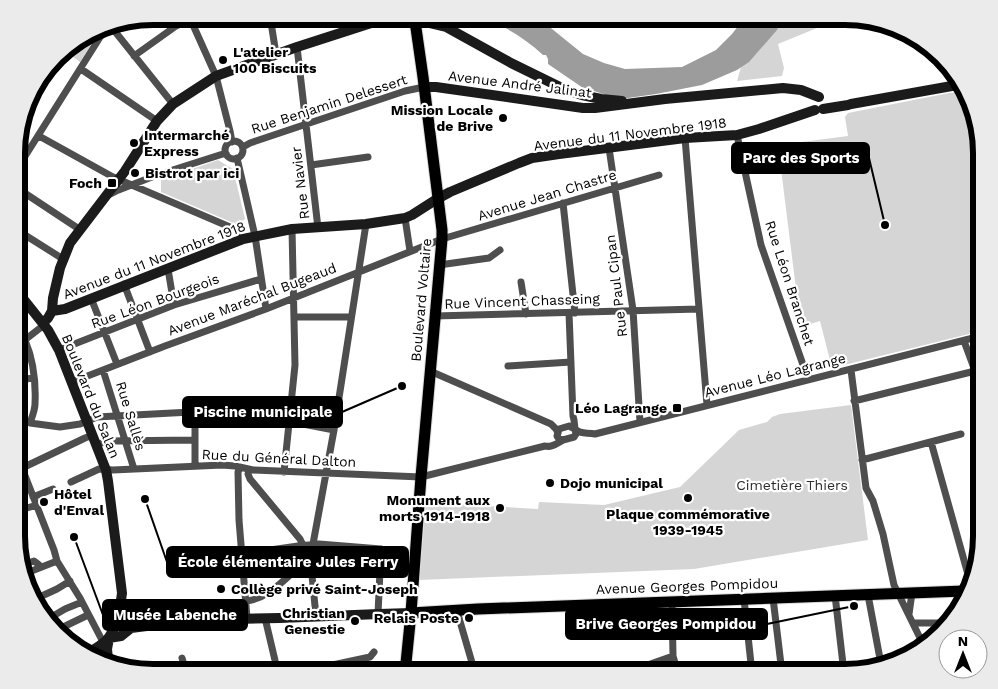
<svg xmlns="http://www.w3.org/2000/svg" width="998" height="689" font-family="'Work Sans',sans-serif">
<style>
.green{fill:#d5d5d5}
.water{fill:#9c9c9c}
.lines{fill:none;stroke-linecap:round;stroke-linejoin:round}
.primary-casing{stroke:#dbdbdb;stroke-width:13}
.street{stroke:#4e4e4e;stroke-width:7}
.secondary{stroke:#1b1b1b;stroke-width:10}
.primary{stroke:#000;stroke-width:11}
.poi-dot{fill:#000;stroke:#fff;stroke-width:2}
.labels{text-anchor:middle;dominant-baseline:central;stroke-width:4.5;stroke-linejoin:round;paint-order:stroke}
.poi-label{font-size:14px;font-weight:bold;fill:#000;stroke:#fff;text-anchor:start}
.street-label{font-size:14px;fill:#000;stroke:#fff}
.park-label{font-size:14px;fill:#2c2c2c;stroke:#fff}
.rim{fill:none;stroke:#000;stroke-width:6}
.leader{fill:none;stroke:#000;stroke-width:2}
.callout-dot{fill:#000;stroke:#fff;stroke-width:2}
.callout{fill:#000;stroke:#000;stroke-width:2}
.callout-label{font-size:15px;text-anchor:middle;font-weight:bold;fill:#fff}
</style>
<rect width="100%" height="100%" fill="#fff"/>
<path class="green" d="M775,16L831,17L817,28L778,44L784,68L782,76L737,81L748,42Z
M102,27L80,62L63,50Z
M966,91L981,144V331L832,368L820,321L807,325L801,308L798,305L778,145L848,136L845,117L848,113L949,93Z
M218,160L233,169L245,219L238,225L161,192V180Z
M851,405L868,540L694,569L419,580L426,502L538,509L539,502L604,505L680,487L739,430L767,422L772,417L780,414Z"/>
<path class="water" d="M481,16H536L583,54L604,63L625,69L682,67L716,50L732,34L746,16L784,17L777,30L749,62L737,70L702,85L656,94L628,98H615L591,90H586L548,64V59L546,55H543C525,38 504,26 481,16Z"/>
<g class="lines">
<g class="primary-casing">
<path id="primary" d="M411,613L478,609L964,591
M405,673L411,613L421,477L442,239V230L423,77L416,28L414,16"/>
</g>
<path class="street" d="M189,16L216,76L230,131L232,142
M270,16L276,54
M109,24L173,104
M297,47L318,228
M134,56L176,26L196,16
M81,69L157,121
M737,135L761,245L808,379
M39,136L113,177L237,230L243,239
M685,138L707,405
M225 150a9 9 0 1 1 18 0a9 9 0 1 1-18 0Z
M243,147L250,143L405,91L424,87
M609,148L633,310L640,422
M237,158L255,236L266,309
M311,165L368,157
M17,169L109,23
M17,188L79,229
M110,194L116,191L157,175L226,153
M563,203L575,313
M405,218L410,251
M17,230L63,259
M439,265L489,258L500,250
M168,269L174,305
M521,282L526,314
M124,284L150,352
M91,298L117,364
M569,313L573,416L574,420L575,429C581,435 587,432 595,434L981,336
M435,316L699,309
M294,317H351
M25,340C33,359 36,383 35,404C35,410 32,417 30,423L60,427L80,424L97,417L191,412L203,415L267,417L334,430
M964,341L981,387
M17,346L44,325
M59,350L174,305L261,279
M508,366L571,362
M103,370L134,469
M851,370L866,488L873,501L883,534L894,585L923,644
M430,371L551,424L556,429L558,433
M17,380L34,378
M72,382L165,346L266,309L442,239L659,175
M854,401L975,371
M195,413V466
M569,426L575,429L576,434L574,437L563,440L559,439L557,436L559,429Z
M931,442L969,578
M96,445L107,441L194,440
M862,460L961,434
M17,464L22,468L54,550L57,561L80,598L103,642
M240,468L238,472L239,520L247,618
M18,470L85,438L93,435
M249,470L248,474L250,479L300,539L303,545
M284,472L295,365L292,229
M71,482L99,469L113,470L222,465L235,466L253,470L421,477L545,446C552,448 557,443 563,440
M33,497L53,489
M17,511L37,505
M313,544L334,430L366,224
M309,545L315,606L317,616
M242,554L298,546L319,544L381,549L378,614
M21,565L34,561L38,564L41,567
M24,574L57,561
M835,595L844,673
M868,595L881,664
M773,598L782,673
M744,599L752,673
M33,600L57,589L70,581
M246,601C264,599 278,586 290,575C296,569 302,563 310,561
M672,602L673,656L678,673
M457,611L475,673
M909,614L912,593
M265,618L278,673
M48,619L65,609L82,602
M913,623H949
M57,630L88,615
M182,658L186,672
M295,673L370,657L374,652
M511,673L533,666L537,667L539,673
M625,673L673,656"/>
<path class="secondary" d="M391,17L400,16L408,18L446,27L511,63L564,89L582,95L601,99L622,101
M424,87H436L583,108H595L665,99L783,88L801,90L819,97
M823,109L848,105L851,104L963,84
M17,291L48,330L59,350L106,470L108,481L122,593C120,608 118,624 109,637C105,643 96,648 90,652
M52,311L65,309L243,239L292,229L366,224L405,218L412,215L437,199L450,192L519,163L532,158L559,154L685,138L737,135L759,129L815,110
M43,323L48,318L52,311L53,298L60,268L70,243L125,171L157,121L173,104L216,76L297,47L393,16
M109,638L121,636L131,628L194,620L280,618L379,614L411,613
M108,659L107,649L109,638"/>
<use href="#primary" class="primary"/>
</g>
<g class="poi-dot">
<circle cx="223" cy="60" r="5"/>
<circle cx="503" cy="118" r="5"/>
<circle cx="134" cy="143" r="5"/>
<circle cx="135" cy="173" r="5"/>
<rect x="107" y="178" width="10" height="10" rx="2.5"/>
<rect x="672" y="403" width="10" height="10" rx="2.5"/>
<circle cx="550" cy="483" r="5"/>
<circle cx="688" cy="498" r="5"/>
<circle cx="44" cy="502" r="5"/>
<circle cx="500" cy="508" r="5"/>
<circle cx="221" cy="589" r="5"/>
<circle cx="469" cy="618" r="5"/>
<circle cx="355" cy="621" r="5"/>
</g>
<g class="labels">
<g class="poi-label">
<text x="233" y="52">L'atelier<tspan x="233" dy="16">100 Biscuits</tspan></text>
<text x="493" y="110" text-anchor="end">Mission Locale<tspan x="493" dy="16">de Brive</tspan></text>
<text x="144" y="135">Intermarché<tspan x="144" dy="16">Express</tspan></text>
<text x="145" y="173">Bistrot par ici</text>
<text x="102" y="183" text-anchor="end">Foch</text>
<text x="667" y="408" text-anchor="end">Léo Lagrange</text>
<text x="560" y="483">Dojo municipal</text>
<text x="54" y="494">Hôtel<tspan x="54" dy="16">d'Enval</tspan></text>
<text x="490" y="500" text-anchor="end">Monument aux<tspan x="490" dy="16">morts 1914-1918</tspan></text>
<text x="688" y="514" text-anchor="middle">Plaque commémorative<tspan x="688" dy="16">1939-1945</tspan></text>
<text x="231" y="589">Collège privé Saint-Joseph</text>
<text x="345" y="613" text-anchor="end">Christian<tspan x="345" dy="16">Genestie</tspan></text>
<text x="459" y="618" text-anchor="end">Relais Poste</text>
</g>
<g class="street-label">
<text transform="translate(520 84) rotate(7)">Avenue André Jalinat</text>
<text transform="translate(329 104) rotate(-18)">Rue Benjamin Delessert</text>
<text transform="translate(630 134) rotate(-7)">Avenue du 11 Novembre 1918</text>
<text transform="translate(300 183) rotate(-97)">Rue Navier</text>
<text transform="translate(547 195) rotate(-17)">Avenue Jean Chastre</text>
<text transform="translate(154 260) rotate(-21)">Avenue du 11 Novembre 1918</text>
<text transform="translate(790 283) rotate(72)">Rue Léon Branchet</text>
<text transform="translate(616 286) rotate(-97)">Rue Paul Cipan</text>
<text transform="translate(252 299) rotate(-21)">Avenue Maréchal Bugeaud</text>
<text transform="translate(421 300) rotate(-85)">Boulevard Voltaire</text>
<text transform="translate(155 301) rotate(-20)">Rue Léon Bourgeois</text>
<text transform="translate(522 301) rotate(-2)">Rue Vincent Chasseing</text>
<text transform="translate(775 375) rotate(-14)">Avenue Léo Lagrange</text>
<text transform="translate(91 396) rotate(68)">Boulevard du Salan</text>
<text transform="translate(131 416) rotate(73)">Rue Sallès</text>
<text transform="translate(279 458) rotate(3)">Rue du Général Dalton</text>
<text transform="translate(687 586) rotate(-2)">Avenue Georges Pompidou</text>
</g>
<g class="park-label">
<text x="792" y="485">Cimetière Thiers</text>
</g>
</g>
<path d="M0 0H998V689H0ZM153 25H845A128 128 0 0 1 973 153V536A128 128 0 0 1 845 664H153A128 128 0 0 1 25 536V153A128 128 0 0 1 153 25Z" fill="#ebebeb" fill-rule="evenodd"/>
<path class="rim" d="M153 25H845A128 128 0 0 1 973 153V536A128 128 0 0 1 845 664H153A128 128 0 0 1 25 536V153A128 128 0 0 1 153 25Z"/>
<path class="leader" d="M885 225L869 158M402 386L342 412M145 499L167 562M74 537L103 615M854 606L767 624"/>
<g class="callout-dot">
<circle cx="885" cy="225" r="5"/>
<circle cx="402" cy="386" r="5"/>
<circle cx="145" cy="499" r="5"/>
<circle cx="74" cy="537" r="5"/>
<circle cx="854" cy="606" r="5"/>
</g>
<g class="callout">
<rect x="732" y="143" width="137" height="30" rx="5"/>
<rect x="183" y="397" width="159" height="30" rx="5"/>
<rect x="167" y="547" width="241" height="30" rx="5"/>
<rect x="103" y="600" width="144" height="30" rx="5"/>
<rect x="566" y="609" width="201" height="30" rx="5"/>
</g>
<g class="callout-label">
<text x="801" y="163">Parc des Sports</text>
<text x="263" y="417">Piscine municipale</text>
<text x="288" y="567">École élémentaire Jules Ferry</text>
<text x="175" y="620">Musée Labenche</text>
<text x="666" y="629">Brive Georges Pompidou</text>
</g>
<g transform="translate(963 654)"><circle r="24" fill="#ffffff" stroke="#999999"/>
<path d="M0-4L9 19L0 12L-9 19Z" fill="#000000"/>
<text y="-8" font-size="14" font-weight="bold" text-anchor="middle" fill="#000000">N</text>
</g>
</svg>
